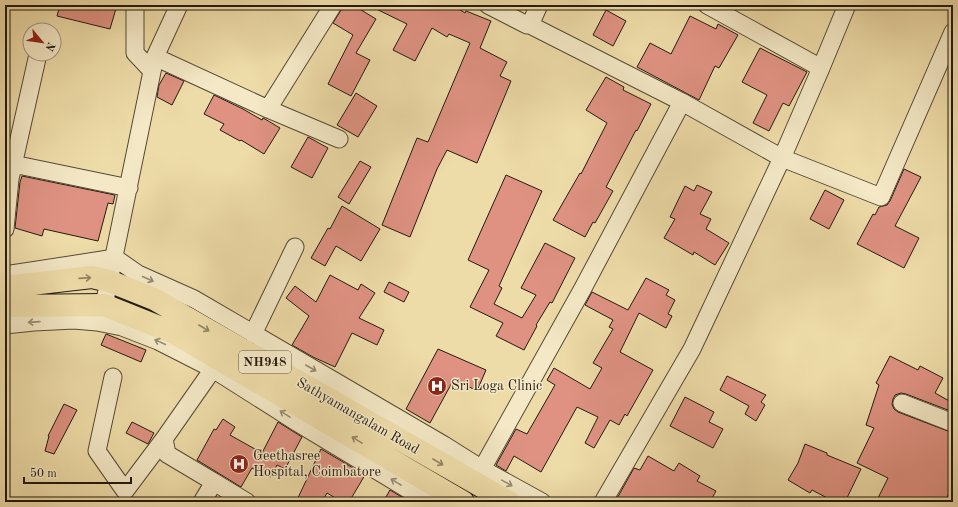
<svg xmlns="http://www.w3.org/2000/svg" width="958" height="507" font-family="'Old Standard TT',serif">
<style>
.building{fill:#df9282;stroke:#221a10}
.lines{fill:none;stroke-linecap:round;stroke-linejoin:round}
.minor-casing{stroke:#554a36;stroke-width:19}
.highway-casing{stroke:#221a10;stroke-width:24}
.minor{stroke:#f4e8c6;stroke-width:17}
.highway{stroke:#eedca8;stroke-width:22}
.oneway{stroke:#928564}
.oneway2{stroke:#968b74}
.labels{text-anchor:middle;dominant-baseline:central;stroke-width:3;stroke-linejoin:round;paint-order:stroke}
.shield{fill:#f4e8c6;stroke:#615847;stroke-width:1}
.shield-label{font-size:13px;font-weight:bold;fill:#221a10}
.poi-label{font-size:14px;fill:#221a10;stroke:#f4e8c6;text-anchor:start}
.street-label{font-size:14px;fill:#221a10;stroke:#f4e8c6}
</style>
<rect width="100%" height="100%" fill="#eedca8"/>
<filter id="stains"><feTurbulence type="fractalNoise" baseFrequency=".005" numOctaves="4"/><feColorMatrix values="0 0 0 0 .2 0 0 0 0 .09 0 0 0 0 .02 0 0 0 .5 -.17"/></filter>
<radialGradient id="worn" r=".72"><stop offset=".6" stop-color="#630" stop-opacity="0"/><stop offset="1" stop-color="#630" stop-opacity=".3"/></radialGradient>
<path class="building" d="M60,5H117L110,29L57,16Z
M343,5H353L376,19L356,53L370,60L351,96L328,84L353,35L333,23L341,10Z
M368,5H452L465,13L466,11L491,21L480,48L507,62L500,76L511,81L477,163L447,150L437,169L410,237L382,225L417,138L428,142L470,43L449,34L447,37L432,28L415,61L393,50L407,24Z
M606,10L626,21L613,46L593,35Z
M690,16L716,29L718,24L738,35L719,68L715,66L699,100L637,67L650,43L671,54Z
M760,48L807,72L789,106L783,103L769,131L753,123L767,95L742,82Z
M166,73L184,81L172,105L157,97L159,85Z
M606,77L624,87L623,90L651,104L637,131L636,130L606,187L613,191L595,223L593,222L585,237L553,220L580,173L581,174L607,123L586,110Z
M356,93L377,106L358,137L337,125Z
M214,95L243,109L262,120L263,118L265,119L280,128L264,154L241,140L240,141L220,130L224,124L204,114Z
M308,137L328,148L312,178L291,167Z
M360,161L371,167L349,204L338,197Z
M904,169L921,177L895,226L919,238L904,268L857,244L873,214L875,215L879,207L887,205L890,201Z
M506,175L542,191L499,286L502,288L494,304L522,318L536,295L521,288L545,243L575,258L552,303L550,302L536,325L537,326L524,350L496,336L503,323L470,307L489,270L468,260Z
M22,176L115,195L113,204L108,203L98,241L44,229L42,236L15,228L20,182Z
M697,185L712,192L700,214L711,219L706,229L729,243L715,265L694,252L693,255L664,238L675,219L670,217L685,186L694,191Z
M825,190L844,200L829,229L810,219Z
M342,206L380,229L361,261L336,246L325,266L311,258L328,228L330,229Z
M330,275L358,290L361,284L375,293L359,318L384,330L377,345L352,333L335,367L313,357L292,345L309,316L286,298L295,286L316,302Z
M646,278L669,290L666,295L675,300L668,314L672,316L666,328L639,313L620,352L653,370L627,416L625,414L619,425L610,420L594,448L585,443L598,417L577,407L541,472L514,456L506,471L496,465L516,429L527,434L555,385L547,380L554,368L590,389L602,368L593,363L613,329L609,327L613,320L585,305L592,292L628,310Z
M389,282L409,292L404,302L384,292Z
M106,334L146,350L141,362L101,345Z
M438,349L486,370L477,391L454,379L430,423L406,409Z
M890,356L918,370L920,366L943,378L935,393L953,403V412L906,394L901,393L895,395L893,399L892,404L894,409L898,412L953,433V484L945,502H876L888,478L857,463L874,428L866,425L879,385L876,383Z
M727,376L766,395L761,402L765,405L756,421L745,414L749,406L720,390Z
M685,397L714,412L709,422L723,429L713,448L670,426Z
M64,404L77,410L54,454L45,451L49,436H48Z
M223,419L235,427L230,435L262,453L278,422L302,437L285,469L277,465L271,477L252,468L241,487L197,460L214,429L216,430Z
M132,422L154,433L148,444L126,433Z
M805,444L827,453V455L861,469L845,502H835L812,490L810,493L788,480L798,463Z
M321,449L365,475L349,502H342L327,493L322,502H296Z
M648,456L674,471L679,463L700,476L697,481L716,491L710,502H615L634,468L640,470Z
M390,490L410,502H383Z"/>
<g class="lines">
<g class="minor-casing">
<path id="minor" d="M135,5V53L152,71
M488,5L527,25H530L682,102L782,158L692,349L603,502
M707,5L821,68
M847,5L821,68L782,158L881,197L953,32
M530,25L539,5
M155,57L268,109L339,139
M268,109L333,5
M13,164L129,188
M5,229L10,179L38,54
M5,275L115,258L138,274L194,299L444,445L482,469L542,502
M104,305L155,57L179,5
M5,325L34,322L74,320L97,322L122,327L158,341L213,369L298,423L429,502
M253,334L295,247
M213,369L164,439L167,454L214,482
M113,377L97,451L125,491L164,439
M902,403L953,423
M482,469L582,290L682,102
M202,502L214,482L247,502"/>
</g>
<g class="highway-casing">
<path id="highway" d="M5,287L92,277L109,281L154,299L509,502
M5,306L104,305L174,333L463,502"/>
</g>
<use href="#minor" class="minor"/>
<use href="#highway" class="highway"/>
</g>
<defs><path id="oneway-shaft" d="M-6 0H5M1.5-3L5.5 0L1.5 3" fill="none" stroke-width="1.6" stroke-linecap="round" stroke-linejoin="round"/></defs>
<g class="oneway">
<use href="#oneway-shaft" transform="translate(85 278) rotate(-4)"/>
<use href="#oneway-shaft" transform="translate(204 328) rotate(30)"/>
<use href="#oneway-shaft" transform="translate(357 440) rotate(-149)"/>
<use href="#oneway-shaft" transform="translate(438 462) rotate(30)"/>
</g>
<g class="oneway2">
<use href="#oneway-shaft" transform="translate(148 279) rotate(24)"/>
<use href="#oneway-shaft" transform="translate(34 322) rotate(176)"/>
<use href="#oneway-shaft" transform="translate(160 342) rotate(-155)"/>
<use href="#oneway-shaft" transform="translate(311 368) rotate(30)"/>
<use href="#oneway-shaft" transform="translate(285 414) rotate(-148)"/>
<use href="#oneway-shaft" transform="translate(396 482) rotate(-149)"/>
<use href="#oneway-shaft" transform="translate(507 483) rotate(29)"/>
</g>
<defs>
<g id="hospital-disc" transform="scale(1)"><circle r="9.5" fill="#8f2418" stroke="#f4e8c6"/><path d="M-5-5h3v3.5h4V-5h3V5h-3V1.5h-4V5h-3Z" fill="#fff"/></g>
</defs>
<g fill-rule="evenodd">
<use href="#hospital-disc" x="437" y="386"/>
<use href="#hospital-disc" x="239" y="464"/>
</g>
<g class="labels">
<rect class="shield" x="239" y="351" width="52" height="22" rx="3"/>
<g class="shield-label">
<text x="265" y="362">NH948</text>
</g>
<g class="poi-label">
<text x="451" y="386">Sri Loga Clinic</text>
<text x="253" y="456">Geethasree<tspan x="253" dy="16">Hospital, Coimbatore</tspan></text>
</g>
<g class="street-label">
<text transform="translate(358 416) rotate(30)">Sathyamangalam Road</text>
</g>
</g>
<rect width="958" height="507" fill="none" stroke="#eedca8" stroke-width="20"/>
<rect x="6" y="6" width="946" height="495" fill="none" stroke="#221a10" stroke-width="2"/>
<rect x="10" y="10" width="938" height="487" fill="none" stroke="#221a10"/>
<g transform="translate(42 42) rotate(119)"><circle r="19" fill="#f4e8c6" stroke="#a0967d"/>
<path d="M0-3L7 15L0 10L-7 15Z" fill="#8f2418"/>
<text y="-6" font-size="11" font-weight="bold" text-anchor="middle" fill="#221a10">N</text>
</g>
<path d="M24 477v6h107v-6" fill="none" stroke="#221a10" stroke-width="2"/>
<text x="30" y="477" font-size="12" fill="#221a10" stroke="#f4e8c6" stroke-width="3" paint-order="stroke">50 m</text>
<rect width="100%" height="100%" filter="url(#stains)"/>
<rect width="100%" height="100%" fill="url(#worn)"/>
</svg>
